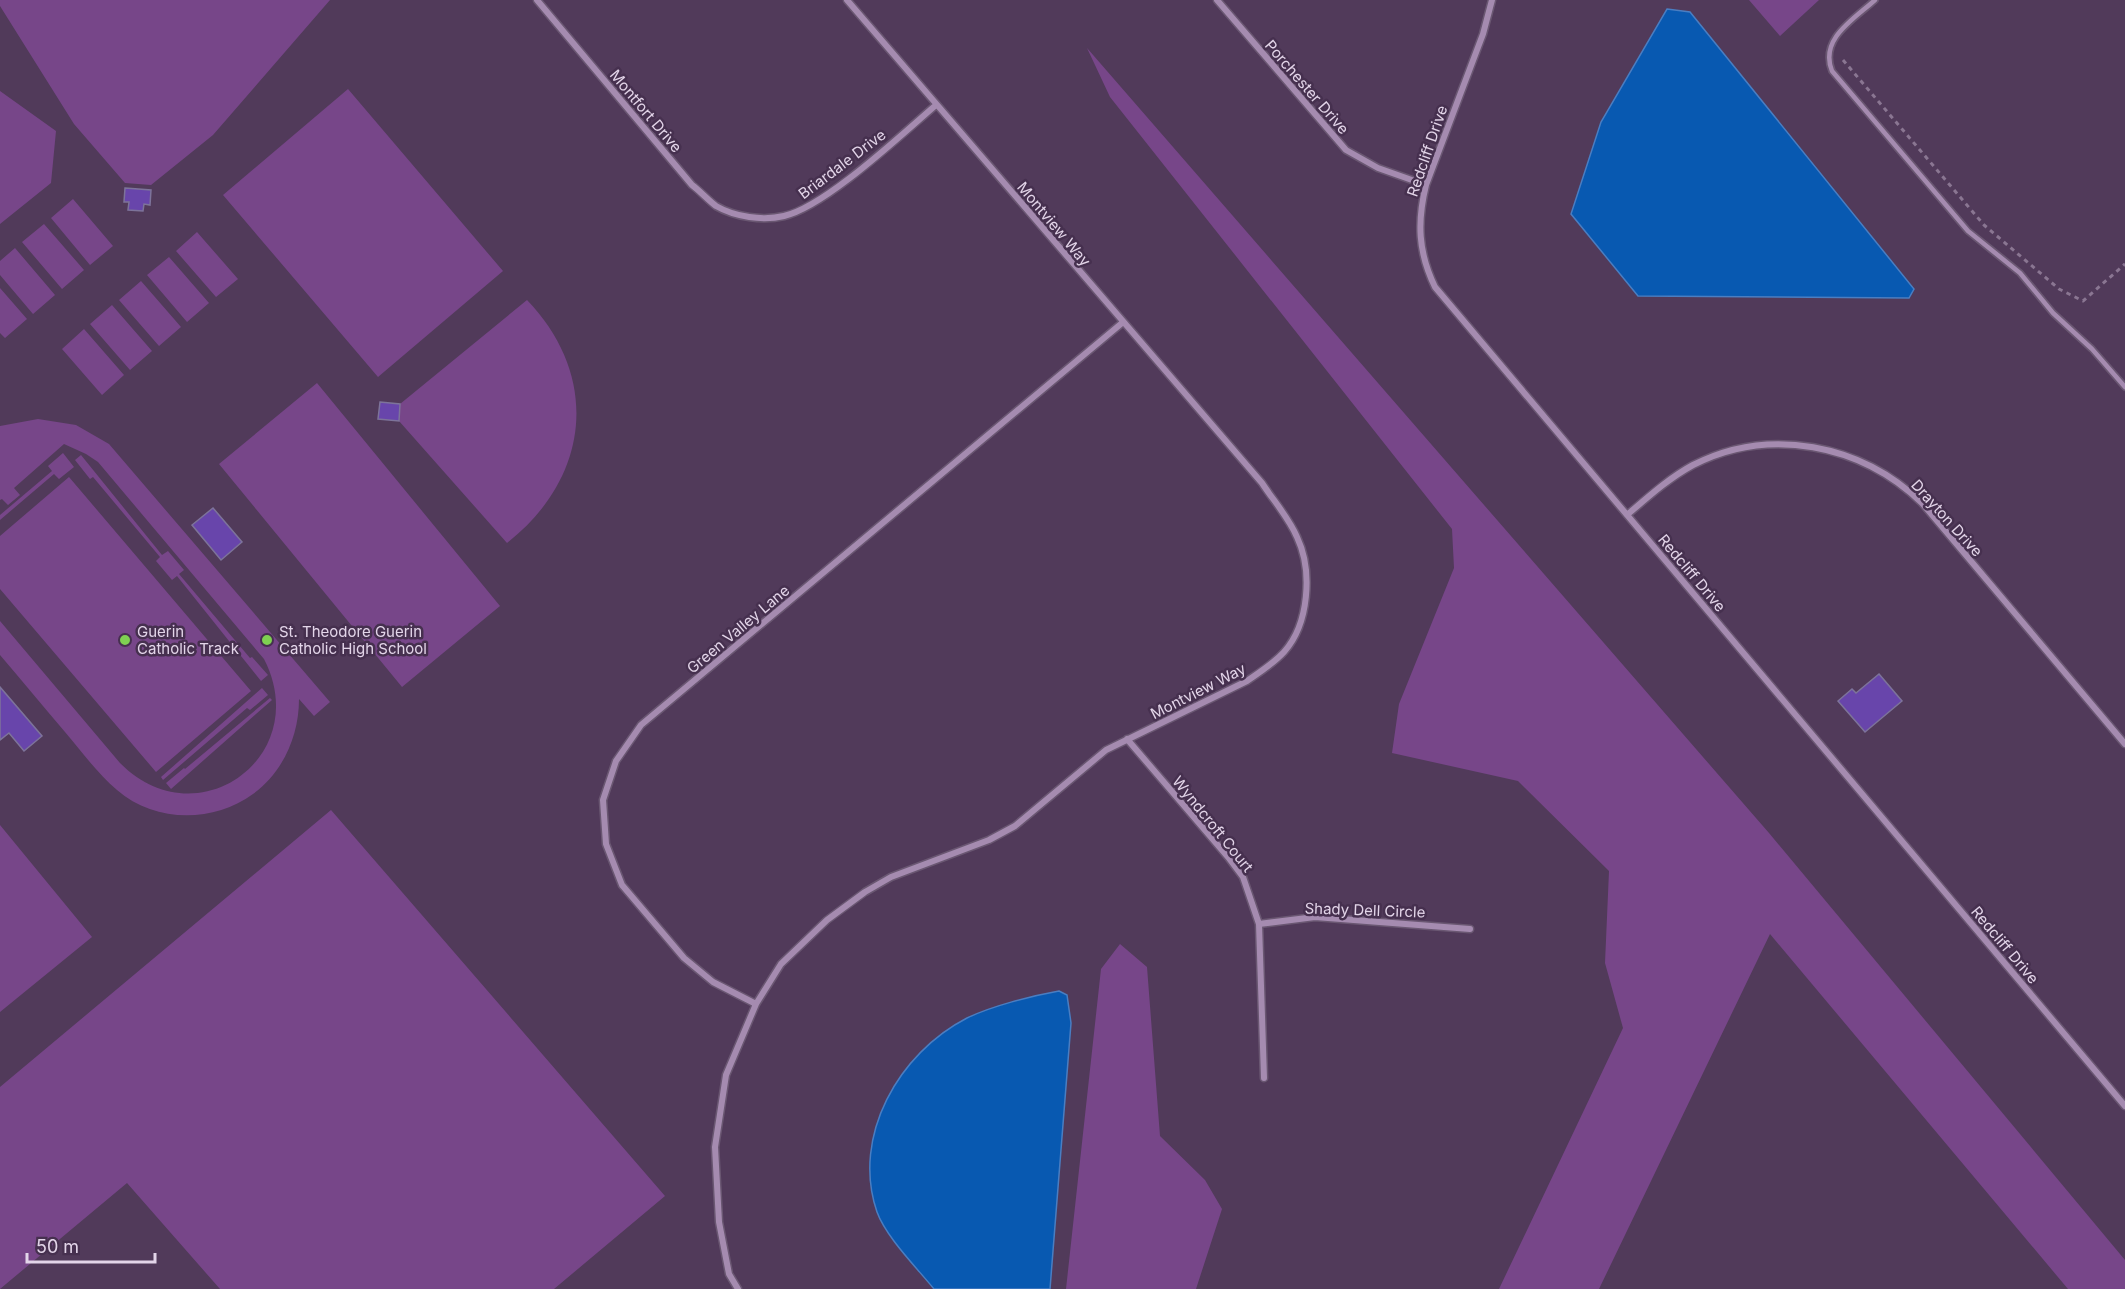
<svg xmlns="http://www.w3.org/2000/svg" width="2125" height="1289" font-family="Inter,sans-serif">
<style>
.green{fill:#774689}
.water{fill:#0859b1;stroke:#4a7ec2;stroke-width:1.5}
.building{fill:#6845ab;stroke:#7d739a;stroke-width:1.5}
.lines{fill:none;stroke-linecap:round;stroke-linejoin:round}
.lane-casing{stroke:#6a5772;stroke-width:8}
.street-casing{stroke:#6a5772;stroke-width:9}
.path{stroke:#8a7692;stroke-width:3;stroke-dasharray:4.5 4.5;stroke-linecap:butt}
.lane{stroke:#a58bb0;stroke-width:4.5}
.street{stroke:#a58bb0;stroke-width:6}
.poi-dot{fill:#7fd052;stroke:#46304f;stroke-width:2}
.labels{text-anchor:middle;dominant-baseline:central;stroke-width:5;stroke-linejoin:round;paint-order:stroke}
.street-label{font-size:15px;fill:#e3d5e9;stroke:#46304f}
.poi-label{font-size:15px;fill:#e3d5e9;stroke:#46304f;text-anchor:start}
</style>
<rect width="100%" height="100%" fill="#513a5a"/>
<path class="green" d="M0,0H330L213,135L151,185L125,183L74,124L0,6Z
M1749,0H1819L1780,36Z
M1087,48L1769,833L2125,1260V1289H2068L1770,934L1599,1289H1499L1623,1028L1605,963L1609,871L1518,781L1392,753L1399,704L1454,568L1452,529L1110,97Z
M348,89L503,271L378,377L223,195Z
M0,91L56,131L51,183L0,224Z
M73,199L113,246L90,265L51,218Z
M44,224L84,270L62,289L22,242Z
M197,232L238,279L216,297L176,251Z
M15,248L55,295L33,314L0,275V261Z
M169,257L209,303L187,322L147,275Z
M141,281L181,327L159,346L119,300Z
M0,288L27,319L5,338L0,333Z
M527,300C601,377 590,478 507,543L399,421L400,404Z
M112,305L152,351L130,370L90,324Z
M84,329L124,375L102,395L62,349Z
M317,383L500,606L402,687L219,464Z
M38,419L76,425L109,444L330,702L314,716L299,699C299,736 283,772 253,794C213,823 155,823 117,790C97,773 82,752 65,732C43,706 22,681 0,655V621L120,763C197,841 314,756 264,659L98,462L86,454L64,444L14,488L20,495L8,505L2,499L0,500V426Z
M63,453L74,467L59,479L54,474L0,520V515L52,471L48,466Z
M81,455L162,555L168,551L184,570L179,574L250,658L252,657L268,675L261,681L177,576L172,580L156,561L160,557L93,477L90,479L75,460Z
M69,477L251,691L156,772L0,589V536Z
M262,688L268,695L250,710L247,708L163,780L161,777Z
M270,698L272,700L171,789L166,783L184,768L185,769Z
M331,810L665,1196L554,1289H220L127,1183L0,1289V1087Z
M0,825L92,937L0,1012Z
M1120,944L1147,967L1160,1136L1205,1180L1222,1209L1196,1289H1066L1101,969Z"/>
<path class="water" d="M1667,9L1690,12L1914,289L1909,298L1638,296L1571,214L1601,122Z
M1059,991L1067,995L1071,1023L1050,1289H934C917,1268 886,1237 877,1212C851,1136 899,1053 967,1018C992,1006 1031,996 1059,991Z"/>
<path class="building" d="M125,188L151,190L150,205L144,204L143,211L128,210L129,202H124Z
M380,402L400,404L399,421L378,419Z
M213,508L242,542L221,560L192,525Z
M1879,674L1902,701L1865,732L1838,701L1852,689L1856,693Z
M0,687L42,736L24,751L9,733L0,740Z"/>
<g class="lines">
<g class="lane-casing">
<path id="lane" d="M1875,0C1854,19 1819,39 1832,71L1968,231L2020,273L2053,313L2092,349L2125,387"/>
</g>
<g class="street-casing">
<path id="street" d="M537,0L692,185C700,191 708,200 716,206C735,217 763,221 784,216C825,207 902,134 936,105
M1217,0L1346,150L1378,168L1426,185
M1492,0L1483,34L1426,185C1417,222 1418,252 1435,287L2125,1106
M1627,515C1648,497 1669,478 1693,465C1769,426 1861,444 1922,503L2125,744
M1127,739L1228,857L1243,877L1259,924L1264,1078
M1259,924L1315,917L1470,929
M756,1004L713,982L684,958L622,885L606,844L603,800L616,761L641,725L1122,323
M738,1289L729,1274L719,1222L715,1147L726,1075L756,1004L781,964L827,920L865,892L891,877L989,840L1015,826L1106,750L1247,681C1260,672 1273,664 1284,652C1309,624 1313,571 1297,537C1289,518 1273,500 1262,483L847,0"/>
</g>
<path class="path" d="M1843,60L1984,225L2059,289L2083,301L2125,264"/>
<use href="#lane" class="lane"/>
<use href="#street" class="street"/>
</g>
<g class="poi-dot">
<circle cx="125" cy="640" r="6"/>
<circle cx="267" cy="640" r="6"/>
</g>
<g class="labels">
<g class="street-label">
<text transform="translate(1307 87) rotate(49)">Porchester Drive</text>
<text transform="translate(646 111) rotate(50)">Montfort Drive</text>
<text transform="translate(1427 151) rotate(-71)">Redcliff Drive</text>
<text transform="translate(842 164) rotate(-37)">Briardale Drive</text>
<text transform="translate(1054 224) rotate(50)">Montview Way</text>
<text transform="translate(1947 518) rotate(48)">Drayton Drive</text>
<text transform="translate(1692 573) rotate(50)">Redcliff Drive</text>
<text transform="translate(738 629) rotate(-40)">Green Valley Lane</text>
<text transform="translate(1198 691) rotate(-27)">Montview Way</text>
<text transform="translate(1213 824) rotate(51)">Wyndcroft Court</text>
<text transform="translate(1365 910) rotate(2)">Shady Dell Circle</text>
<text transform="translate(2005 945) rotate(50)">Redcliff Drive</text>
</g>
<g class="poi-label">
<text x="137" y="631">Guerin<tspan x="137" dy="17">Catholic Track</tspan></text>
<text x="279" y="631">St. Theodore Guerin<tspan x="279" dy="17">Catholic High School</tspan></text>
</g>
</g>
<path d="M27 1253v9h128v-9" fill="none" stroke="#e3d5e9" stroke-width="3"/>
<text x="36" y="1253" font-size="18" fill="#e3d5e9" stroke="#46304f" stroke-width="4.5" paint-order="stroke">50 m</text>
</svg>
